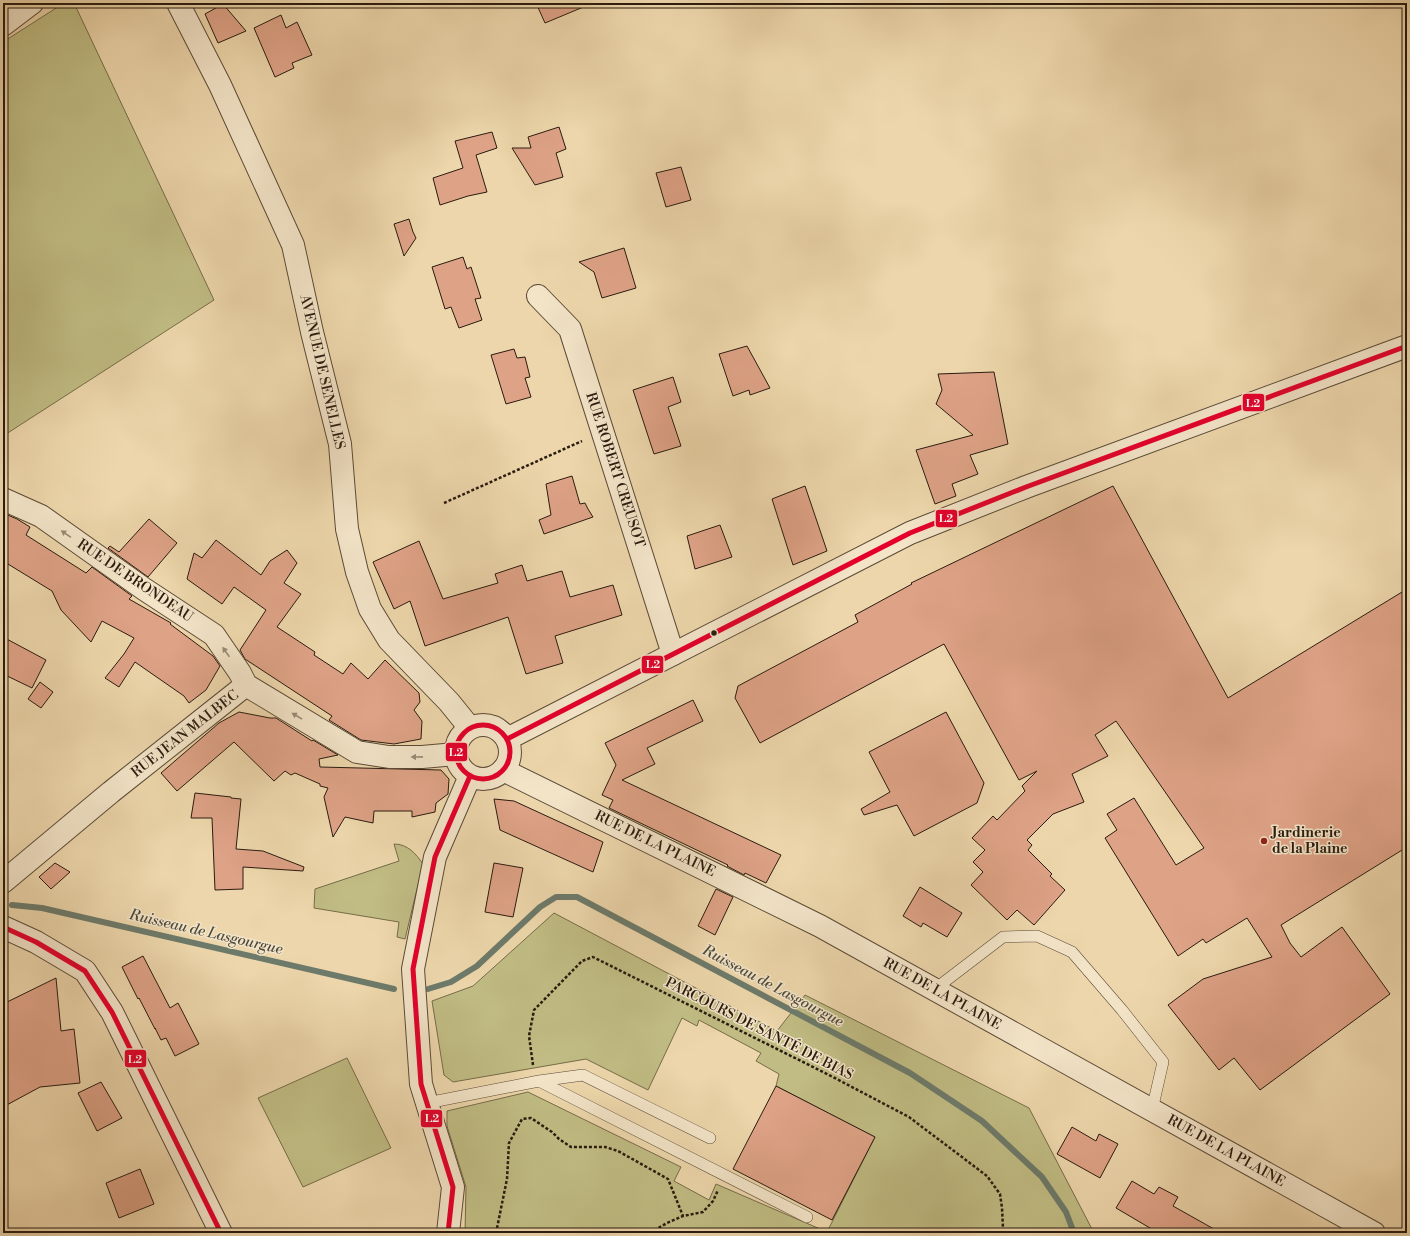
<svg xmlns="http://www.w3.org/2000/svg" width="1410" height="1236" font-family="'Libre Bodoni',serif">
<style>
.green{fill:#c0bc83;stroke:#756c49}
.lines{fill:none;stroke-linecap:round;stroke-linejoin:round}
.stream{stroke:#6d7a6a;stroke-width:6}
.building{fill:#dea286;stroke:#2a1b0f}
.service-casing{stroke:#5b4a36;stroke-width:12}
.minor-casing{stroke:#5b4a36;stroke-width:24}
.tertiary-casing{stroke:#5b4a36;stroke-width:24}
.path{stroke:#2a1b0f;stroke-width:2.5;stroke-dasharray:3 2;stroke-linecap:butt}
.service{stroke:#f3e4c8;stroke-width:11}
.minor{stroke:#f3e4c8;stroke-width:22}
.tertiary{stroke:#f3e4c8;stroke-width:22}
.bus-1-casing{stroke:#f3e4c8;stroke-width:8}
.bus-1{stroke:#e4002b;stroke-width:5}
.oneway{fill:#998a75}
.bus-dot{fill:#2a1b0f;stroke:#f3e4c8;stroke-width:1.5}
.poi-dot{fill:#8f2418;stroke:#f3e4c8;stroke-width:1.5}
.labels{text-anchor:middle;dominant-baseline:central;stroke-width:3;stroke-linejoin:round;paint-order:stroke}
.street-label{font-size:14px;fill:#2a1b0f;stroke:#f3e4c8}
.poi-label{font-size:14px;font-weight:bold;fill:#2a1b0f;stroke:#f3e4c8;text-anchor:start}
.water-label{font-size:15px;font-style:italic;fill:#4b4a3d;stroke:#f3e4c8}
.line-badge{stroke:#f3e4c8;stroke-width:1.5}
.badge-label{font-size:11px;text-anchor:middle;font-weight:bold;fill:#fff}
</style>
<rect width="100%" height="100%" fill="#edd6ab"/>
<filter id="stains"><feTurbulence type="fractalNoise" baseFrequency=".005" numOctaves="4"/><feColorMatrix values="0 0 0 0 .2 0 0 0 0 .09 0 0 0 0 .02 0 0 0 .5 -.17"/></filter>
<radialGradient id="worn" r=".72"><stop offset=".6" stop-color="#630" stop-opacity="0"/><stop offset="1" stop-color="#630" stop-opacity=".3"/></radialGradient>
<path class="green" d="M64,3H74L214,300L3,436V42Z
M394,844C408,844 416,854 423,864L405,939L397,937L399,922L314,908L315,889L399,861Z
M554,913L777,1031L805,995L1029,1108L1094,1233H465L466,1187L447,1126V1111L528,1092L681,1167L674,1181L709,1200L716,1184L827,1232L875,1137L776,1086L779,1074L756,1061L761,1053L699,1020L697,1026L682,1018L648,1090L586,1059L453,1082L444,1075L432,1001L473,986Z
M347,1058L391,1148L303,1187L258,1098Z"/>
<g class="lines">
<path class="stream" d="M12,905L42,908L394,989
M428,989L451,982L477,966L540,907L556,897H577L910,1073L982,1121L1042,1177L1066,1212L1074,1233"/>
</g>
<path class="building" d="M536,3H593L545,23Z
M223,4L246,31L218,43L205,14Z
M281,15L286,28L297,22L312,55L292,63L294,68L275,77L254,28Z
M559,127L566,149L556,153L563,177L535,185L512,148H531L528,137Z
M492,132L497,148L476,155L487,192L468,196L440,205L433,178L463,168L455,141Z
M681,167L691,200L666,207L656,173Z
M409,219L413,232L416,238L404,256L394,224Z
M624,248L636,288L602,298L594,272L579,262Z
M463,257L467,269L471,267L481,298L475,299L482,320L459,328L451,307L445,309L432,267Z
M747,346L770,388L750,395L749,390L733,396L719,354Z
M514,349L517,358L525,357L530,377L525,378L531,397L506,404L491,355Z
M994,372L1008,444L970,455L978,474L952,484L956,496L935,504L916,450L973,435L936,404L942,390L938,374Z
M673,377L681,402L668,407L681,446L654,454L633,390Z
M572,476L580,504L585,503L588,509L593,517L544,534L539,520L551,515L546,484Z
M805,486L827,551L793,565L772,499Z
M1113,486L1228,698L1407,589V847L1281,925L1290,943L1301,957L1342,927L1390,994L1260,1090L1234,1058L1219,1070L1168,1005L1203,979L1272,957L1247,918L1206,943L1203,939L1178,956L1105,838L1117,830L1107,814L1134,798L1176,865L1204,848L1116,721L1095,735L1108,756L1072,774L1084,802L1053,814L1027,840L1032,845L1028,850L1052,874L1050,876L1065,890L1034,925L1017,910L1007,920L971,885L983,872L973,862L985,850L972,838L993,816L997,820L1025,791L1022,786L1037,771L1019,780L944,644L760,743L735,698L738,686L858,622L855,615L912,584L911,583Z
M3,513L17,519L30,527L26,535L86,573L92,567L132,596L129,599L171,623L170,624L213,656L220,666L206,690L189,703L184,696L135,662L119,687L105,678L124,654L134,638L102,621L91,642L61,610L52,591L3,561Z
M149,519L177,543L148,577L108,548L110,546L119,552Z
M720,525L732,557L695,569L687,536Z
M216,540L261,575L270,561L287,550L297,563L284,583L301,594L277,627L315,652L314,655L343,674L351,663L368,679L385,660L419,693L420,702L414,710L422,721L421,739L394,744L361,740L329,720L332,716L245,659L240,650L266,610L234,587L222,604L187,579L194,553L202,558Z
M419,541L443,599L498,583L495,574L522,565L527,581L562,571L570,597L613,585L622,615L555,636L563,663L526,674L508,617L425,646L410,601L394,609L373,562Z
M3,637L46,660L32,688L3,674Z
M40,682L53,692L41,708L28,699Z
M693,700L703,721L647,748L655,764L622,780L781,855L766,883L745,873L744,875L727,866L728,865L609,808L613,800L602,795L616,765L605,743Z
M239,712L270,718H276L312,741L313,740L338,755L319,759L320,767L441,770L449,779L448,794L436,803L435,812L412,817V811H374L373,823L345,817L333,837L324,797L328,788L320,786V784L295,773L291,775L285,771L274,781L234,742L177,791L161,773L219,723Z
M946,712L984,783L977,803L914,836L897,805L864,815L861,809L890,792L869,752Z
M195,793L231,797V798L241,799L236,849L263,851L304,867L303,871L243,867V889L215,890L212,818H191Z
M494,799L514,801L603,842L593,872L500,830Z
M55,863L70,872L51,889L39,877Z
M494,863L523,868L513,917L485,912Z
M920,887L962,913L947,937L923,923L921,927L903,916Z
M716,889L733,897L715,935L698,926Z
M143,956L170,1008L178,1003L199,1044L175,1056L166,1038L161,1040L155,1028V1029L139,998L138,999L122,967Z
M56,978L61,1031L74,1029L80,1083L40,1087L3,1107V1004Z
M101,1082L122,1118L97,1131L78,1093Z
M776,1086L875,1137L832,1220L733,1169Z
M1072,1127L1096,1141L1099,1134L1118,1144L1100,1178L1057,1154Z
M140,1169L154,1204L119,1218L106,1183Z
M1132,1181L1154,1194L1159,1187L1178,1197L1173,1206L1221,1233H1159L1150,1228L1116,1208Z"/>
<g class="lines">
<g class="service-casing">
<path id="service" d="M935,989L1003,937L1037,936L1072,952L1122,1010L1163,1062L1152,1110
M539,1081L583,1075L710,1138
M427,1103L539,1081L807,1217"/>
</g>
<g class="minor-casing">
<path id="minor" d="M178,3L220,85L293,245L312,332L340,444L347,529L357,572L370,609L389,640L449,702L470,728
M3,25L32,3
M538,296L570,329L673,654
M3,499L41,516L144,589L214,635L240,673L246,685
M246,685L357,752L389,757H422L456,754
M503,770L820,926L1374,1233
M3,882L111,792L246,685"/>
</g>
<g class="tertiary-casing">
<path id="tertiary" d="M456 752a27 27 0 1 1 54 0a27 27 0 1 1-54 0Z
M507,739L910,533L1026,487L1407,346
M3,927L36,942L85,971L112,1012L221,1233
M448,1233L453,1187L421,1084L413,969L435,857L470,776"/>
</g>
<path class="path" d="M444,503L582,441
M533,1065L529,1036L534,1010L582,961L593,957L831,1076L909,1117L987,1176L1000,1194L1002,1208L1003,1228L1001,1233
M496,1233L507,1179L509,1143L522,1119L531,1118L552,1132L559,1139L571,1147H605L618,1151L668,1179L683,1216
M650,1233L667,1223L683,1216L703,1212L713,1201L718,1190"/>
<use href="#service" class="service"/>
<use href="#minor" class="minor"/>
<use href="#tertiary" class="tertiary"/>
<g class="bus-1-casing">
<path id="bus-1" d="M456 752a27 27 0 1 1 54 0a27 27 0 1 1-54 0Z
M507,739L910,533L1026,487L1407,346
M3,927L36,942L85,971L112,1012L221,1233
M448,1233L453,1187L421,1084L413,969L435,857L470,776"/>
</g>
<use href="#bus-1" class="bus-1"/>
</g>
<defs><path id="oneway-solid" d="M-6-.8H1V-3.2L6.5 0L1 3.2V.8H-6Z"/></defs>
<g class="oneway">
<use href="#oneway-solid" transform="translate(66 534) rotate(-145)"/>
<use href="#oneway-solid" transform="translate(226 652) rotate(-125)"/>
<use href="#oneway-solid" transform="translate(297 716) rotate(-149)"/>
<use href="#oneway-solid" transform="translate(417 757) rotate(179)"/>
</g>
<circle class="bus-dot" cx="714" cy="633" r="3.5"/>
<circle class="poi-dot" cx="1264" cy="841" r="4"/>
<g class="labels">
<g class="street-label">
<text transform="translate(322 372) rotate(77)">AVENUE DE SENELLES</text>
<text transform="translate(615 470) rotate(72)">RUE ROBERT CREUSOT</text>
<text transform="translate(135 581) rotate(34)">RUE DE BRONDEAU</text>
<text transform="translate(185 734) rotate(-38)">RUE JEAN MALBEC</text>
<text transform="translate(655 844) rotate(26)">RUE DE LA PLAINE</text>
<text transform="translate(942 994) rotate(29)">RUE DE LA PLAINE</text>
<text transform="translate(759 1029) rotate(27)">PARCOURS DE SANTÉ DE BIAS</text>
<text transform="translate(1226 1151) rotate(29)">RUE DE LA PLAINE</text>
</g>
<g class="poi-label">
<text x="1272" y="833">Jardinerie<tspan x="1272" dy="16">de la Plaine</tspan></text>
</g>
<g class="water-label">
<text transform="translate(206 932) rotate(13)">Ruisseau de Lasgourgue</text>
<text transform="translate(773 986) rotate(28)">Ruisseau de Lasgourgue</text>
</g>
</g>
<g class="line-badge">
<rect x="1242" y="393" width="23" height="19" rx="4" fill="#e4002b"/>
<rect x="935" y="509" width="23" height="19" rx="4" fill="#e4002b"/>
<rect x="641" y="655" width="23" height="19" rx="4" fill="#e4002b"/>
<rect x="445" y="742" width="23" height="20" rx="4" fill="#e4002b"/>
<rect x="124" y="1049" width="23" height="19" rx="4" fill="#e4002b"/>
<rect x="420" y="1109" width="23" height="19" rx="4" fill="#e4002b"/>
</g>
<g class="badge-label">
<text x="1253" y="407">L2</text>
<text x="946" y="522">L2</text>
<text x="653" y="668">L2</text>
<text x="456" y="756">L2</text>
<text x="135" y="1063">L2</text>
<text x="432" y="1122">L2</text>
</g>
<rect width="1410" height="1236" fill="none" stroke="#edd6ab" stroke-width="16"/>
<rect x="4" y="4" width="1402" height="1228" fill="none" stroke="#2a1b0f" stroke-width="2"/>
<rect x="8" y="8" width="1394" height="1220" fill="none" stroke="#2a1b0f"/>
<rect width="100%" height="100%" filter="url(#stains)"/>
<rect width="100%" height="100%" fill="url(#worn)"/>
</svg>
